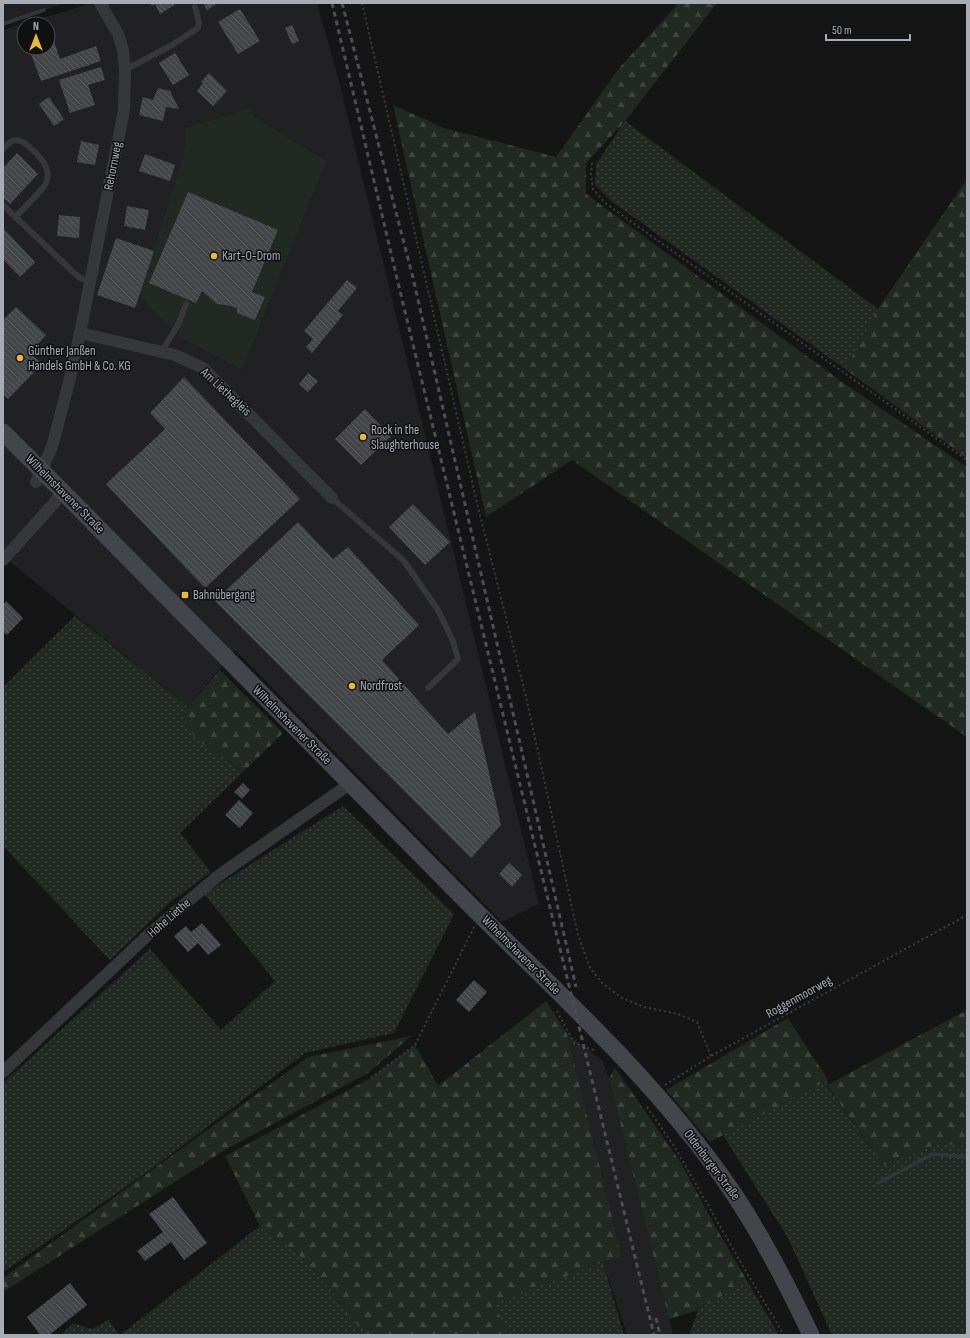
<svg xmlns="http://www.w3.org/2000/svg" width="970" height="1338" font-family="'Sofia Sans Condensed',sans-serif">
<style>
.built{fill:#212123;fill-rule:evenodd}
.grass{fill:url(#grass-dots)}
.forest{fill:url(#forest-firs)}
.garden{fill:#212922}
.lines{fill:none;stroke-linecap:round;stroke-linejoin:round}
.stream{stroke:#2f373e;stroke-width:3.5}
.building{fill:url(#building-back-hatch)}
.path{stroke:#3c3d42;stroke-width:2;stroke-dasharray:2 3;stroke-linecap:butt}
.lane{stroke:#36373b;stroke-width:6}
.street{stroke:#36373b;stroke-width:12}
.secondary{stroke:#44454b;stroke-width:17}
.rail{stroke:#4d4e54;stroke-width:3;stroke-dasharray:5 4;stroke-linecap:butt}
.poi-dot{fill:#e7b83c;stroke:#101011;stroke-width:1.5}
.labels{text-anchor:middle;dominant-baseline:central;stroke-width:3;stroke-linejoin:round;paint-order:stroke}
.street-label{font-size:13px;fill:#a7abb6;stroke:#101011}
.poi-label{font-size:13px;fill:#a7abb6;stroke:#101011;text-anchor:start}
</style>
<defs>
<pattern id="grass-dots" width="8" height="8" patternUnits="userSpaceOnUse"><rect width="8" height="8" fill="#212922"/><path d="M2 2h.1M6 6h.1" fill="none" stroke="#3e4540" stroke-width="1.8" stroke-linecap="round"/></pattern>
<pattern id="forest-firs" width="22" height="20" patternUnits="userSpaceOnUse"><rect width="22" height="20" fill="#212922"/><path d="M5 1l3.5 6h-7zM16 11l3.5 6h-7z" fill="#3e4540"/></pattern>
<pattern id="building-back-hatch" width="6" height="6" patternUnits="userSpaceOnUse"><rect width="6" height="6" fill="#444549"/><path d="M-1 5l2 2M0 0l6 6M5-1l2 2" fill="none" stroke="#5c5d61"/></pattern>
</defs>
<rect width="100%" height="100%" fill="#151516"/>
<path class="built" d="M3,3H65L3,24Z
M92,3H317L339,81L539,904L502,922L235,650L188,707L3,556V30ZM24,24H48V48H24ZM251,108L254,117L140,295L184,154L185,128Z
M567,1034L602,1060L609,1078L673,1335H627L603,1262L622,1257Z"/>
<path class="grass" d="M625,121L878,309L845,369L611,201L595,185L596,164Z
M75,616L188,707L182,714L195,738L243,772L180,833L211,872L169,903L110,960L3,846V687Z
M343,806L454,914L394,1033L305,1053L150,1170L3,1272V1083L150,949L221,1030L275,981L204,894Z
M828,1080L827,1086L883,1165L940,1143L967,1147V1335H832L788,1238L723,1135Z
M260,1226L296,1252L334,1294L350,1318L370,1335H120Z
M603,1262L624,1335H509L493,1304Z
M747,1281L779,1335H689L698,1310Z
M109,1320L119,1335H61L73,1323L92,1329Z"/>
<path class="forest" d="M679,3H717L625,121L586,163V194L838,379L967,467V737L572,460L486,517L393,105L444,128L556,157L620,67Z
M967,179V458L845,369L878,309Z
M220,670L283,733L243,772L195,738L182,714Z
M546,1001L567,1034L622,1257L603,1262L494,1304L509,1335H370L350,1318L334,1294L296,1252L260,1226L225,1156L371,1078L415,1045L438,1086Z
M967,1010V1147L940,1143L883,1165L827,1085Z
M788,1018L828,1080L710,1142L666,1090Z
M411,1036L368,1073L223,1151L3,1292V1278L308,1057Z
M615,1068L681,1163L715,1226L747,1281L698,1310L669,1319L609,1078Z"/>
<path class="garden" d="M251,108L254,117L326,161L242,370L179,336L139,295L184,154L185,128Z"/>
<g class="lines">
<path class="stream" d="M3,24L44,10
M878,1183L933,1154L967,1157"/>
</g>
<path class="building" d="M150,3H175L176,4L160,14L155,4L152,6Z
M203,3H218L207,10Z
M240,9L260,41L238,54L218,22Z
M292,25L299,41L292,44L285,28Z
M54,41L60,59L96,46L101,61L41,81L31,54L40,51L39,48H48V43Z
M175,53L189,75L173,85L159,63Z
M101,67L105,80L88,85L95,105L70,113L59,80Z
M209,73L227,91L213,106L197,91L203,83L201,82Z
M158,88L170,91L179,109L166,107L163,121L139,115L143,97L153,100Z
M49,97L64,119L54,126L39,104Z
M81,141L99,145L95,165L77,162Z
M17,153L38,174L10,204L3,198V168Z
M145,154L175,165L170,181L139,171Z
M188,192L278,230L252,292L265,297L255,320L237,313V308L231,306L217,304L202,291L196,303L149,283Z
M127,206L149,210L145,230L124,226Z
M59,215L80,217L79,238L57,236Z
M3,228L35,262L20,277L3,259Z
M116,238L154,251L135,308L97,295Z
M347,280L357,288L338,311L343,315L312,353L306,347L313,339L304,331Z
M16,307L46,335L30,353L42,364L8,399L3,394V320Z
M308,373L318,381L308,392L299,384Z
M184,377L300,499L205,588L106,484L165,429L150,413Z
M365,409L391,436L361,465L335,439Z
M413,504L450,542L425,565L389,527Z
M298,522L333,559L348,547L419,625L382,660L448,734L475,712L501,825L471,858L215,601Z
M6,601L23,618L7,635L3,632V605Z
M243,783L250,790L242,799L234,792Z
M239,800L253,813L240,828L225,815Z
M509,863L522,875L512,887L499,874Z
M202,923L221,945L208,955L198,943L188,952L174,936L186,926L191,932Z
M474,980L487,992L469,1012L456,1000Z
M173,1197L207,1243L184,1260L171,1242L145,1261L137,1251L163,1232L149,1214Z
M70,1283L87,1305L49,1335H40L27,1317Z"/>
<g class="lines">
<path class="path" d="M362,3L478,507L526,697L578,935L590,968L603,984L622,998L644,1007L678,1014L697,1022L711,1056
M592,163L591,174L593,189L605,203L967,460
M557,1011L574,1043L596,1051
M371,1078L415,1045L474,927
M665,1085L711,1056L967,915
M647,1107L674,1146L744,1268L784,1335"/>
<path class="lane" d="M125,70L172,45L198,28L199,23L195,7
M3,149C6,146 10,141 15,140C25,139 43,159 46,167C48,172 48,178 46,183C43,190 22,210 15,217
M3,205L71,270L79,277L90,282
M161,352L178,325L186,304
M332,498L404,561L438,610L453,641L458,659L428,688"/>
<path class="street" d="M80,333L124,110L125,70L123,50L118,34L100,3
M36,482L52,447L70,378L80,333L175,355L203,368L332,498
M3,560L55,502L62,491
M3,1072L149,934L218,876L351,783"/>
<path class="secondary" d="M3,432L62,491C193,625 326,758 458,893C550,986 649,1073 725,1181C759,1229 786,1282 811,1335"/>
<path class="rail" d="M332,3L400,291L654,1335
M342,3L413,278L576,987
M656,1318L660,1335"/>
</g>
<g class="poi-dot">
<circle cx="214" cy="256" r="4"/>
<circle cx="20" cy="358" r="4"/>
<circle cx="363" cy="437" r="4"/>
<rect x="181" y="591" width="8" height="8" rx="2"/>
<circle cx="352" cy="686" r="4"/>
</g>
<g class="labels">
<g class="street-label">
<text transform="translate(113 166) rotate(-79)">Rehornweg</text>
<text transform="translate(226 392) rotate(43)">Am Liethegleis</text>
<text transform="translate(65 494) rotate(45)">Wilhelmshavener Straße</text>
<text transform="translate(292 725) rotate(45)">Wilhelmshavener Straße</text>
<text transform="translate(169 918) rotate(-41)">Hohe Liethe</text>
<text transform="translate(521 955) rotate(45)">Wilhelmshavener Straße</text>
<text transform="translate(799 997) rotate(-29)">Roggenmoorweg</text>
<text transform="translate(712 1165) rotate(53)">Oldenburger Straße</text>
</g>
<g class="poi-label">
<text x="222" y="256">Kart-O-Drom</text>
<text x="28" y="351">Günther Janßen<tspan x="28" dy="15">Handels GmbH &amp; Co. KG</tspan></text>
<text x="371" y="430">Rock in the<tspan x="371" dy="15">Slaughterhouse</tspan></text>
<text x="193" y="595">Bahnübergang</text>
<text x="360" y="686">Nordfrost</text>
</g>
</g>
<rect width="970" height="1338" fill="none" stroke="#a7abb6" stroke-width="8"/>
<g transform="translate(36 36)"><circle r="19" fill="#101011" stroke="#4c4e53"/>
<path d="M0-3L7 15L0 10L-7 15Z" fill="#e7b83c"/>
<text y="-6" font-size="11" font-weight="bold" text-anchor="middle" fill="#a7abb6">N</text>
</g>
<path d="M826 34v6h84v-6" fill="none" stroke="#a7abb6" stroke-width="2"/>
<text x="832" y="34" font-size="12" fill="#a7abb6" stroke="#101011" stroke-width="3" paint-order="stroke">50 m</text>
</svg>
